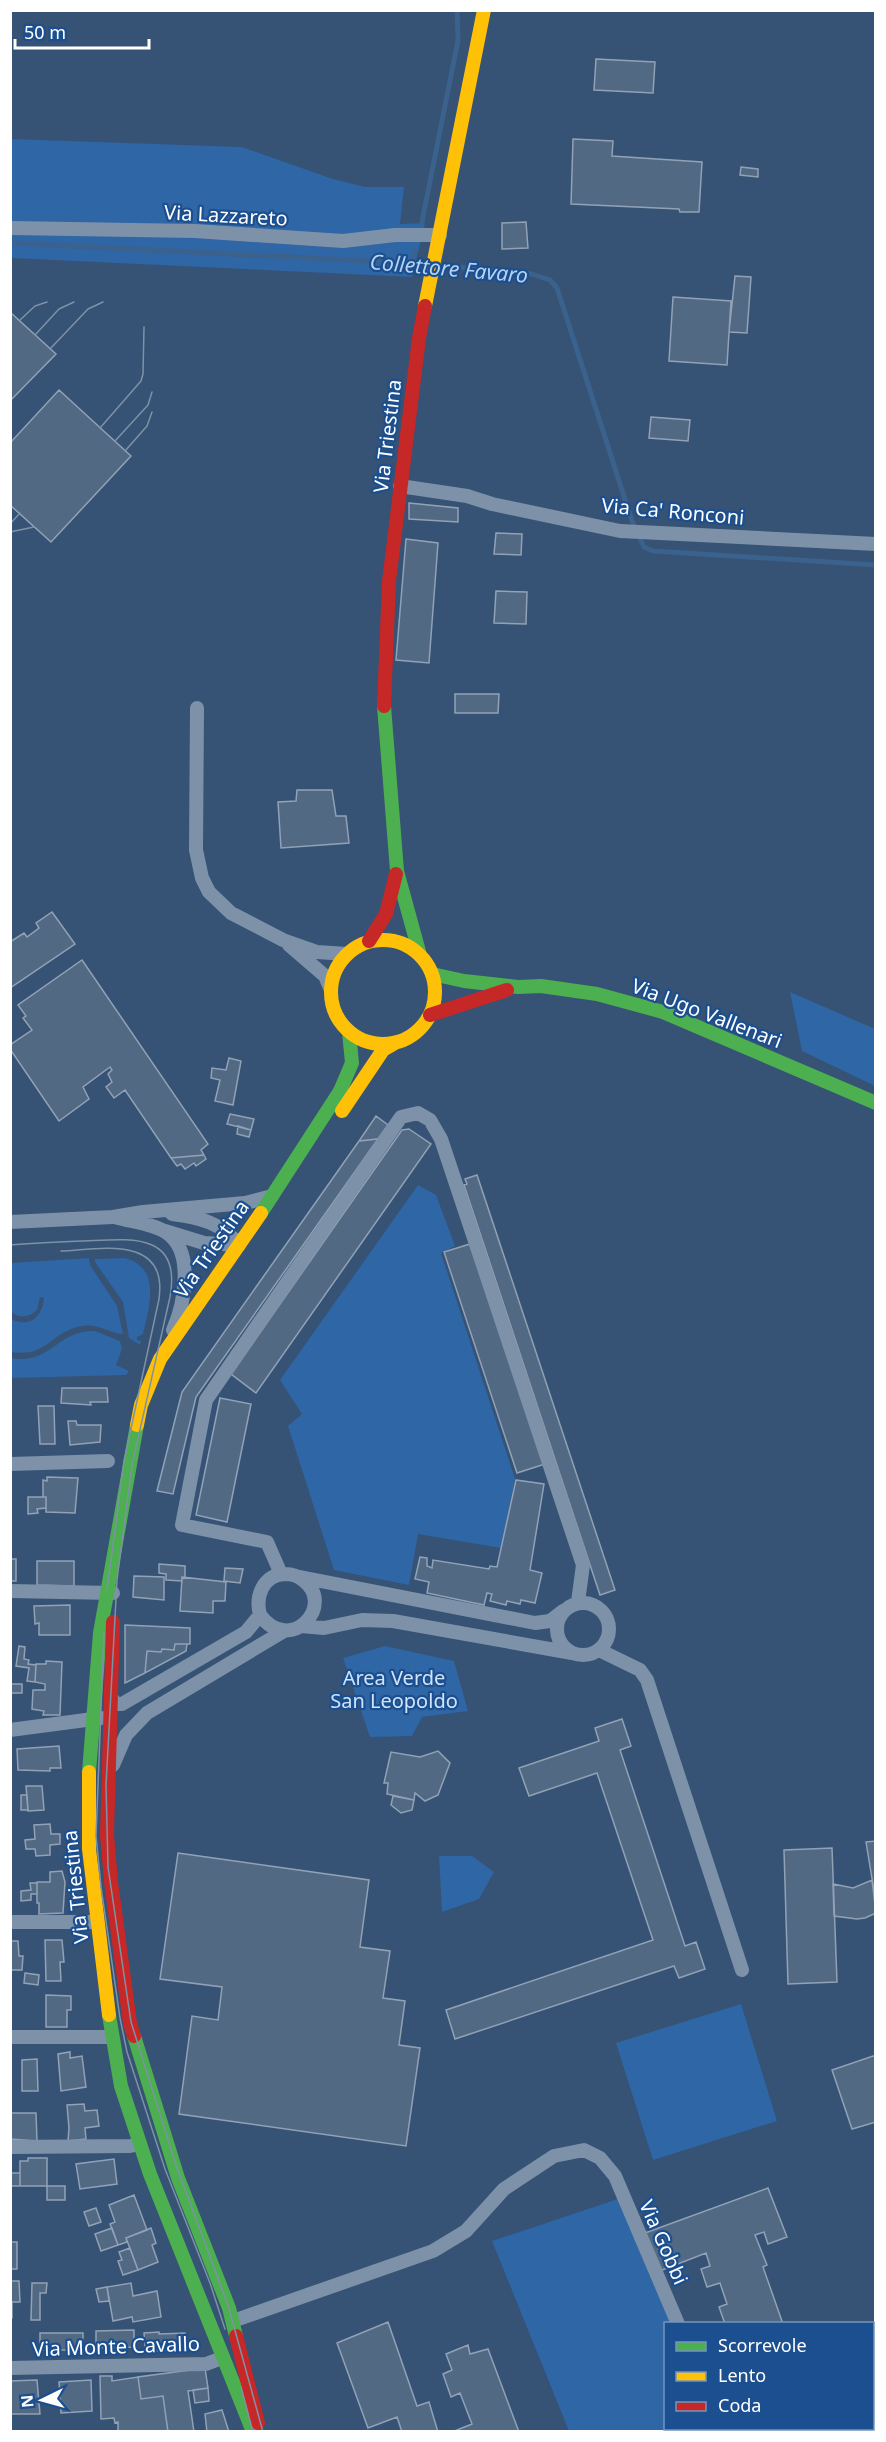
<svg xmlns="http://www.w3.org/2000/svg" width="886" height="2442" font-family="'Noto Sans',sans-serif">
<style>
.green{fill:#2f66a5}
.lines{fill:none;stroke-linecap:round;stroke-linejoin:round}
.stream{stroke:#3b618d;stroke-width:5}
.building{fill:#526984;stroke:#92a2b6;stroke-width:1.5}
.street{stroke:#7d92a8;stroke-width:14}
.fast{stroke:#4caf50;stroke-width:14}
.slow{stroke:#ffc107;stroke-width:14}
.jam{stroke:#c62828;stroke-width:14}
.tram{stroke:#7e92a7;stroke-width:1.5}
.labels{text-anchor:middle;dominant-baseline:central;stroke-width:4.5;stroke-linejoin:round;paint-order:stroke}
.street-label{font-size:20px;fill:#fff;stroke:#1b4f8f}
.park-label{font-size:20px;fill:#cfe3fa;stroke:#1b4f8f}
.water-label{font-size:21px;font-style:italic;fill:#b5d3f5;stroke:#1b4f8f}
</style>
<rect width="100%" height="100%" fill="#365274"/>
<path class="green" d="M11,139L242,147L333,179L365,187H404L400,224L425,223L412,277L11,258Z
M790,992L875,1029V1086L802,1051Z
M418,1185L436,1195L455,1246L441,1253L515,1479L501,1548L418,1534L409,1585L334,1570L288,1426L302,1414L280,1380Z
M89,1258L90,1265L117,1306L123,1334C109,1333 98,1323 82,1326C51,1331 48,1358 11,1352V1319C29,1328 42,1318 44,1298L40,1297L37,1310C29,1318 19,1319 10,1311L11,1263Z
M125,1258C162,1268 149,1307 143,1334L137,1337V1340L141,1341L140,1345L129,1338L123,1302L95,1262V1259Z
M95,1331L120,1341L122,1349L116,1365L129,1371L126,1375L11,1378V1358C52,1365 56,1330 95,1331Z
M385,1646L454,1661L468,1711L422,1717L412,1736L370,1737L343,1658Z
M439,1856H472L494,1872L479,1899L442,1912Z
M741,2004L777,2121L653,2160L616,2043Z
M618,2199L676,2323L666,2324V2428L725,2429L726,2431H569L492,2241Z"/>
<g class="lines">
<path class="stream" d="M422,222L458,40L457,10
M10,243L428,264
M412,263L415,251
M437,265L532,274L550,280L557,288L632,521L644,547L653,551L876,565"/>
</g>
<path class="building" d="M596,59L655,62L653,93L594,90Z
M573,139L613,141L612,156L702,162L699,212H680L679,209L571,204Z
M741,167L758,169V177L740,175Z
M526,222L528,248L502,249V223Z
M735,276L751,277L747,333L729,332Z
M673,297L731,301L727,365L669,361Z
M10,312L56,354L10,401Z
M59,390L131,456L51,542L10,505V443Z
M651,417L690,420L688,441L649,438Z
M409,503L458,508V522L409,519Z
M496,533L522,534L521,555L494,554Z
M406,539L438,543L429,663L396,660Z
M496,591L527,592L526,624L494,623Z
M455,694H499L498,713H455Z
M297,790H332L336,816H346L349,843L281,848L278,802L296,801Z
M52,912L75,944L10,988V942L24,933L27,937L39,928L36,923Z
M82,960L208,1144L201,1150L204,1155L171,1158L125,1090L114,1098L106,1087L112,1082L108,1074L112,1070L110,1067L83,1087L89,1099L59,1121L10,1049V1045L32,1030L23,1018L26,1016L18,1005Z
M229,1058L241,1061L233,1105L215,1101L220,1080L211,1078L212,1068L226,1070Z
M230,1114L254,1119L251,1130L227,1124Z
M376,1116L388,1125L378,1139L359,1141Z
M238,1126L251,1130L249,1137L237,1134Z
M409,1129L431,1144L256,1393L231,1374L402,1130Z
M378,1139L196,1397L173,1494L157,1491L182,1392L359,1141Z
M204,1155L206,1159L196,1166L194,1163L185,1169L181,1164L177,1166L171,1158Z
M477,1175L615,1590L600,1595L464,1185L467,1184L465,1179Z
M470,1244L545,1464L517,1473L444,1252Z
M62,1388H107L108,1402H90L91,1405L61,1403Z
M220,1398L251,1404L227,1522L196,1515Z
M38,1406H54L55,1444H40Z
M68,1421H76L77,1425H101L100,1442L70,1445Z
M47,1477L78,1478L75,1513L46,1512V1497H43V1480L47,1481Z
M516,1480L544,1484L530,1570L542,1573L535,1603L521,1600L520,1604L507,1601L506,1605L490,1601L492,1594L487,1593L484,1605L427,1593L429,1582L415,1579L420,1557L427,1558V1566L432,1568L433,1560L489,1569L490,1566L497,1567Z
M28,1497H46V1508L37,1509L38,1513L28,1514Z
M10,1559H16V1581H10Z
M37,1561H74V1586L37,1585Z
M159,1564L185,1566V1578L182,1577V1581L166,1580V1574L159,1573Z
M225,1568L243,1569L240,1583L224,1581Z
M134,1576L164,1577V1600L133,1597Z
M182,1577L226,1582L225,1601H213V1613L180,1611Z
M70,1605V1635H39V1623L35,1624L34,1606Z
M125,1625L190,1628V1644H175L174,1650L162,1649L161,1652L147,1651L145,1673L125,1683Z
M175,1644H187L186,1651L145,1673L147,1651L161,1652L162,1649L174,1650Z
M19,1646L25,1647L24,1659L29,1660L28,1664L36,1665L35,1682L27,1681L29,1668L16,1666Z
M46,1661L62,1662L60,1715H43L44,1711L32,1709L33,1690H45V1684L35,1682L36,1664H46Z
M10,1684H22V1693H11Z
M622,1719L631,1746L620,1750L685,1946L696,1942L705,1969L679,1978L674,1966L455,2039L446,2010L653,1940L597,1773L529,1796L519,1768L599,1741L595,1728Z
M59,1746L61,1768H50V1771L18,1770L17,1749Z
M438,1751L450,1763L438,1795L425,1801L415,1793L414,1800L387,1794L388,1783H384L391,1752L420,1757Z
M26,1786H42L44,1810L28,1811Z
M21,1795H27L28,1810H21Z
M393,1796L414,1800L412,1810L401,1813L391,1805Z
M50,1824L51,1834H60V1844L50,1845V1855L36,1856L35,1849H26L25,1840L35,1839L34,1825Z
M876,1841V1903L866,1842Z
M832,1848L837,1982L788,1984L784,1850Z
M178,1853L369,1880L360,1947L390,1951L383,1998L405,2001L399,2045L420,2048L406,2146L179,2114L192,2016L218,2020L222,1987L160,1979Z
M62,1871L65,1882L63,1913L39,1914V1903H37V1882H50V1872Z
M872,1880L876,1913L865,1918L857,1919L834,1916L833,1884L853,1888Z
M30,1883H37V1894H31V1900L21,1901V1891L31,1890Z
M45,1940H62L64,1962H60L61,1981H46Z
M10,1941H18L19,1956H23L22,1970H10Z
M25,1973L39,1975L38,1985L24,1983Z
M46,1995L71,1996V2010H67V2027H46Z
M70,2052V2058L82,2056L86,2087L61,2091L58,2054Z
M876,2055V2122L852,2129L832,2070Z
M37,2059L38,2091H22V2060Z
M84,2104L85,2111L97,2110L99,2126L85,2128L86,2139L68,2141L69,2128L67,2105Z
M10,2113H36L37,2141L10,2139Z
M28,2158H47V2186H20V2161H28Z
M114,2159L117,2184L80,2189L76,2164Z
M10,2173H20V2186H10Z
M47,2186H65V2200H47Z
M768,2188L787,2237L768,2244L764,2232L755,2235L767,2265L763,2267L783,2324H725L719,2307L727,2304L720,2283L707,2287L701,2269L710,2266L706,2253L657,2272L645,2233Z
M134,2195L147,2230L126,2238L127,2242L118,2245L110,2224L115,2222L109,2205Z
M96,2208L101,2222L89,2226L84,2212Z
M112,2228L118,2245L101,2251L95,2234Z
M151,2228L156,2243L152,2245L158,2262L138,2270L126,2238Z
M10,2242H17V2269H10Z
M130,2248L138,2270L123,2275L118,2261L122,2260L119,2252Z
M10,2281H19L20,2302H12V2318H10Z
M32,2283H47L46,2293H40V2320H31Z
M131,2283L133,2296L157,2291L161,2317L133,2322L132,2317L113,2321L107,2287Z
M107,2287L109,2301L99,2302L96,2289Z
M388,2322L417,2406L429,2402L438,2432H402L397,2417L368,2428L337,2343Z
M134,2330V2347L96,2348V2331Z
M159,2332V2334L185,2333L186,2349L155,2351L154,2346H145L144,2333Z
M40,2333H83V2350H40Z
M468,2345L470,2354L488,2349L519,2432H452L472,2424L460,2393L451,2397L443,2374L452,2370L446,2354Z
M205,2368L208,2388L188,2391L194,2432H168L163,2396L141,2399L138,2377Z
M100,2376H112V2381L138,2377L141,2399L163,2396L168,2432H118V2422L115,2423L114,2418L101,2419Z
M37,2380L40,2414H10V2381Z
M91,2380L92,2411L61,2413L59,2382Z
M208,2388L209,2401L195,2403L193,2390Z
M222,2410L229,2432H207L205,2414Z"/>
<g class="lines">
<path class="street" d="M10,228L195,231L343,241L395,235H440
M400,486L467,496L492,504L620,531L876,544
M197,708L196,850L202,878L209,892L231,913L283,940L317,952L347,954
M289,945L325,976L331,990
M172,1214C199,1217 222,1223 239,1245
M118,1218C133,1222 154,1224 167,1233C195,1252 184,1305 173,1330
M10,1222L113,1217L143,1212L245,1203L272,1196
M165,1231L204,1243L239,1245
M10,1464L108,1461
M281,1574L267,1542L182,1525L206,1400L401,1117L418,1113L430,1120L441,1139L583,1565L578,1602
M300,1577L535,1623L550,1621L563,1611
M10,1591L113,1593
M557 1629a26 26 0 1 1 52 0a26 26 0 1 1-52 0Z
M301,1626L324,1628L362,1620L393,1621L572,1653
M599,1650L640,1670L647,1680L742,1970
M111,1697L116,1704H122L246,1632L260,1615C255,1596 263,1575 285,1574C291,1574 298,1576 303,1580C337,1605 290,1656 260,1615
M10,1730L101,1718
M113,1765L126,1735L147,1713L284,1631
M10,1922H97
M10,2037H112
M10,2147L130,2146L140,2144
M233,2321L433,2251L466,2231L504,2189L554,2156L584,2150L600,2158L615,2176L678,2324
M10,2368L206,2364L222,2358
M728,2428L730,2432"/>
<path class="fast" d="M384,706L397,871L420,955
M432,974L464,981L518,987L541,986L597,994L663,1012L876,1103
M261,1213L340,1091L352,1063L349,1032
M89,1772L100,1633L137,1425
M109,2015L121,2086L150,2174L253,2432
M134,2036L178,2178L229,2308L236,2336"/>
<path class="slow" d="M425,306L484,10
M331 992a52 52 0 1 1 104 0a52 52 0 1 1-104 0Z
M342,1111L383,1050L395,1043
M137,1425L141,1405L160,1359L261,1213
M89,1772V1849L109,2015"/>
<path class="jam" d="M384,706L389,581L419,338L425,306
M369,941L386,914L396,874
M430,1015L507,990
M113,1622L107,1835L111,1882L130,2023L134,2036
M236,2336L258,2423"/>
<path class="tram" d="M20,320L35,306L47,302
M35,335L59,309L74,302
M50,349L88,309L103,302
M100,428L141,381L143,374L144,327
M115,441L148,405L152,392
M125,451L147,426L152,412
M10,524L20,513
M10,532L34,527
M10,1245C35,1243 60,1242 84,1241C129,1239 182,1231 170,1297L132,1465L117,1580L106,1785L108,1867L131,2022L176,2165L228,2305L263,2432
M61,1251C102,1249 168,1235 159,1299L124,1461L107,1590
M104,1632L96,1836L101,1887L120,2018L127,2052L165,2169L210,2283L225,2329
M241,2387L253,2432"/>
</g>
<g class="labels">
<g class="street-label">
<text transform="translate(226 215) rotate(3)">Via Lazzareto</text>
<text transform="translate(387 436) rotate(-83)">Via Triestina</text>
<text transform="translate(673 511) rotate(5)">Via Ca' Ronconi</text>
<text transform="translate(707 1013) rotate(21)">Via Ugo Vallenari</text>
<text transform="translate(211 1249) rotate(-55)">Via Triestina</text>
<text transform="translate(75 1887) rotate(-96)">Via Triestina</text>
<text transform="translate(664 2242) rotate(66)">Via Gobbi</text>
<text transform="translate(116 2346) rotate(-2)">Via Monte Cavallo</text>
</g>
<g class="park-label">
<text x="394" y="1677">Area Verde<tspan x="394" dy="23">San Leopoldo</tspan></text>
</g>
<g class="water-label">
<text transform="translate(449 268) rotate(5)">Collettore Favaro</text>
</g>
</g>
<rect width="886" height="2442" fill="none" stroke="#ffffff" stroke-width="24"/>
<rect x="664" y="2322" width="210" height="108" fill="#1b4f8f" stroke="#7695bc" stroke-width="1.5"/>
<rect x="676" y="2342" width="30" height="9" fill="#4caf50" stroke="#7695bc" stroke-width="1.5"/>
<text x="718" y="2352" font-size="18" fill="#ffffff">Scorrevole</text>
<rect x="676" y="2372" width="30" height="9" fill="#ffc107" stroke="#7695bc" stroke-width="1.5"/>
<text x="718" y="2382" font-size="18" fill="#ffffff">Lento</text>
<rect x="676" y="2402" width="30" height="9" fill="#c62828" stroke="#7695bc" stroke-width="1.5"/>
<text x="718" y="2412" font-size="18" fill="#ffffff">Coda</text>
<g transform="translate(42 2400) rotate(265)" stroke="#1b4f8f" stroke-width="4.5" paint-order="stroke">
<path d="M0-4.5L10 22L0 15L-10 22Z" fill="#ffffff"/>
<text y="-9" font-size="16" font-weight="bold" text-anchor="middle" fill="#ffffff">N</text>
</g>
<path d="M15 39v9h134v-9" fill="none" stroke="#ffffff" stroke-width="3"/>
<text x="24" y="39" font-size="18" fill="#ffffff" stroke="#1b4f8f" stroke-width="4.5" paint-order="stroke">50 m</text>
</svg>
